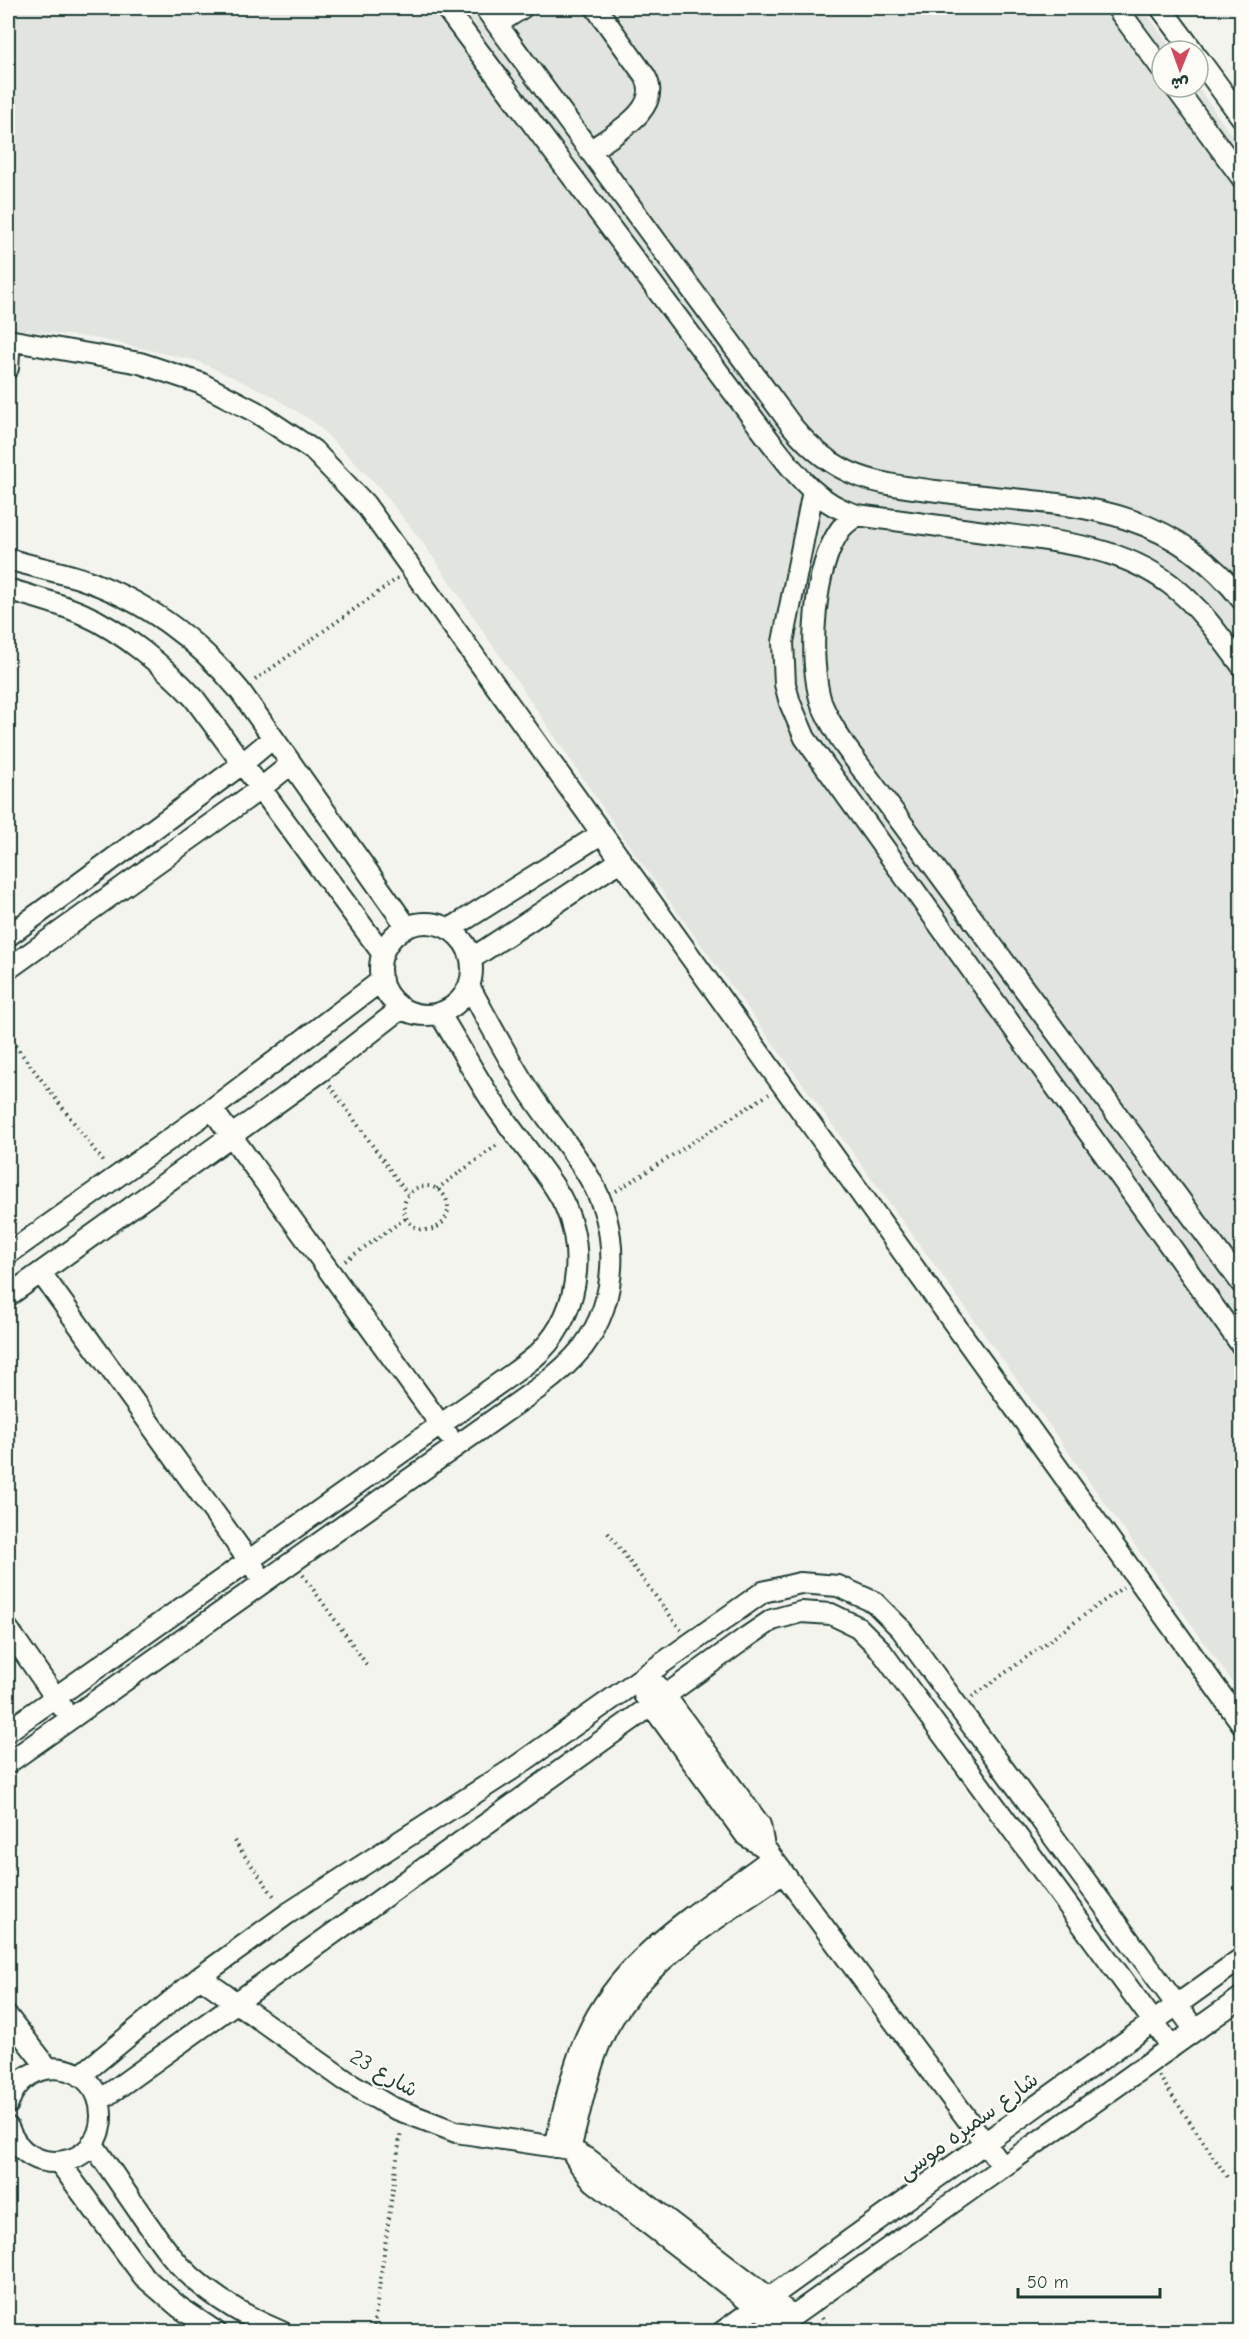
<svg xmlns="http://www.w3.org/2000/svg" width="1249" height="2339" font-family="'Comic Neue','Playpen Sans Arabic',sans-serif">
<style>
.built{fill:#e2e5df}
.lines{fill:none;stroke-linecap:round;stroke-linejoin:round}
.minor-casing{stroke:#1f3d34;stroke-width:24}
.path{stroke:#1f3d34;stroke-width:4;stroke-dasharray:1.5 4.5;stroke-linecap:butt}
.minor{stroke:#fdfcf7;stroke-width:20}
.labels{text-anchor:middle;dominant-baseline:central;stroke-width:4.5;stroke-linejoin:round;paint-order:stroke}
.street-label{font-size:21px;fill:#1f3d34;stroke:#fdfcf7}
</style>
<rect width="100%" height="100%" fill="#f4f4ef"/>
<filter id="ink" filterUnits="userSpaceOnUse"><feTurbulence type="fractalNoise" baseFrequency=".0167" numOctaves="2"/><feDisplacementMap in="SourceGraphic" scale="12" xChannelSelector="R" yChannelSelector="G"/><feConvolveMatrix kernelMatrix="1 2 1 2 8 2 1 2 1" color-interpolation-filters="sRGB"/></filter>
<g filter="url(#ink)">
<path class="built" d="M8,8H1143L1173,51H1162V87H1198L1241,149V1694L944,1278L624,839L426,547L377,485L315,423L271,395L197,361L100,339L8,328Z"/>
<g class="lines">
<g class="minor-casing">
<path id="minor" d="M446,8L770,441C794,472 817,504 857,515C902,521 947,527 992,533C1055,541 1118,545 1170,584C1199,606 1220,636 1242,666
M485,8L792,426C837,481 879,484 945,492C1060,506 1165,499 1242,600
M1117,8L1162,69
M1161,8L1193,51
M497,24L522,8
M1198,58L1242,118
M1175,87L1242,178
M590,151C613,134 664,109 645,76L596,8
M8,340L140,363L200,383L256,412L313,450L365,504L1242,1724
M8,368L10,340
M813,491L783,642L785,684L790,703L805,738L1242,1346
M857,515C851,520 844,524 840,530C813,569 808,658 821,702C827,718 836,732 845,746L1242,1284
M8,559C31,566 56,571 79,578C145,600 196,638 240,691L407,927
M8,589C32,597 59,603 83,614C123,632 164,666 194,698L383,954
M380 969a46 46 0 1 1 92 0a46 46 0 1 1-92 0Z
M450,929L601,834
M8,936L242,764L273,738
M471,959L620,861
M8,969L260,789L291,764
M212,1109L448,1435
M8,1254L212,1109L382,980
M41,1273L257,1572
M8,1296L320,1072L402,1008
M8,1629L62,1707
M658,1686L760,1825L764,1847
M644,1695L746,1836L764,1847L1003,2167
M8,1731L515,1372C523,1366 533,1359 540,1352C583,1309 588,1237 555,1188C538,1162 518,1139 501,1114C478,1082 460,1046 439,1013
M8,1763L540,1387C556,1375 570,1363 583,1347C619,1299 620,1230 590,1179C573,1149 549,1122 530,1093C508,1059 489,1022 469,986
M200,1977L345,2080L391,2107L456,2132L570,2149L587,2158L793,2316
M8,2017L48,2068
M80,2076L200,1977L287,1914L514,1768L763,1592L800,1583L838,1586L874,1602L901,1629L1195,2030
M99,2101L747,1637L772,1620L801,1612L831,1614L858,1627L879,1648L1172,2047
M8,2104C24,2051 100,2059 101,2115C102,2169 27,2181 8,2127
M92,2143C118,2180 142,2218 169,2253C197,2288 240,2315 282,2332
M555,2147C564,2110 571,2071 586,2037C622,1955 703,1910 772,1858
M59,2162L144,2277L179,2307L216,2332
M783,2323L1242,1997
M781,2324L756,2307L593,2181L580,2165L570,2149C580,2114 586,2076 600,2043C634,1964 717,1920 783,1873
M722,2332L1242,1958"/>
</g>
<path class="path" d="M255,680L398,578
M8,1036L106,1165
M330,1086L408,1195
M404 1208a22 22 0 1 1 44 0a22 22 0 1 1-44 0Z
M437,1189L500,1143
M616,1191L769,1094
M345,1261L406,1218
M608,1533L681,1630
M303,1575L367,1665
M972,1697L1123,1587
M234,1841L276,1899
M1159,2076L1227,2177
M822,2318L831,2332
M373,2332L401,2130"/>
<use href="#minor" class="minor"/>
</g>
</g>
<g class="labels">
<g class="street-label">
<text transform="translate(384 2073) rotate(30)">شارع 23</text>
<text transform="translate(968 2126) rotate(-36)">شارع سميره موسى</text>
</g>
</g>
<rect width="1249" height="2339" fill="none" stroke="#fdfcf7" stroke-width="30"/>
<rect x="15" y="15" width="1219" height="2309" fill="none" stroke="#1f3d34" stroke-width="2" filter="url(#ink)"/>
<g transform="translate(1180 69) rotate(181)"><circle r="28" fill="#fdfcf7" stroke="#a4b0a9" stroke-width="1.5"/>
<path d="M0-4.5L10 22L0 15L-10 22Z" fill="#d1495b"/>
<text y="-9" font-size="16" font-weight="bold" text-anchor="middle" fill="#1f3d34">ش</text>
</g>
<path d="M1018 2288v9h142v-9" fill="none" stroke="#1f3d34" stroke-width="3"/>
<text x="1027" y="2288" font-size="18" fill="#1f3d34" stroke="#fdfcf7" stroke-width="4.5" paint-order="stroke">50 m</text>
</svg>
